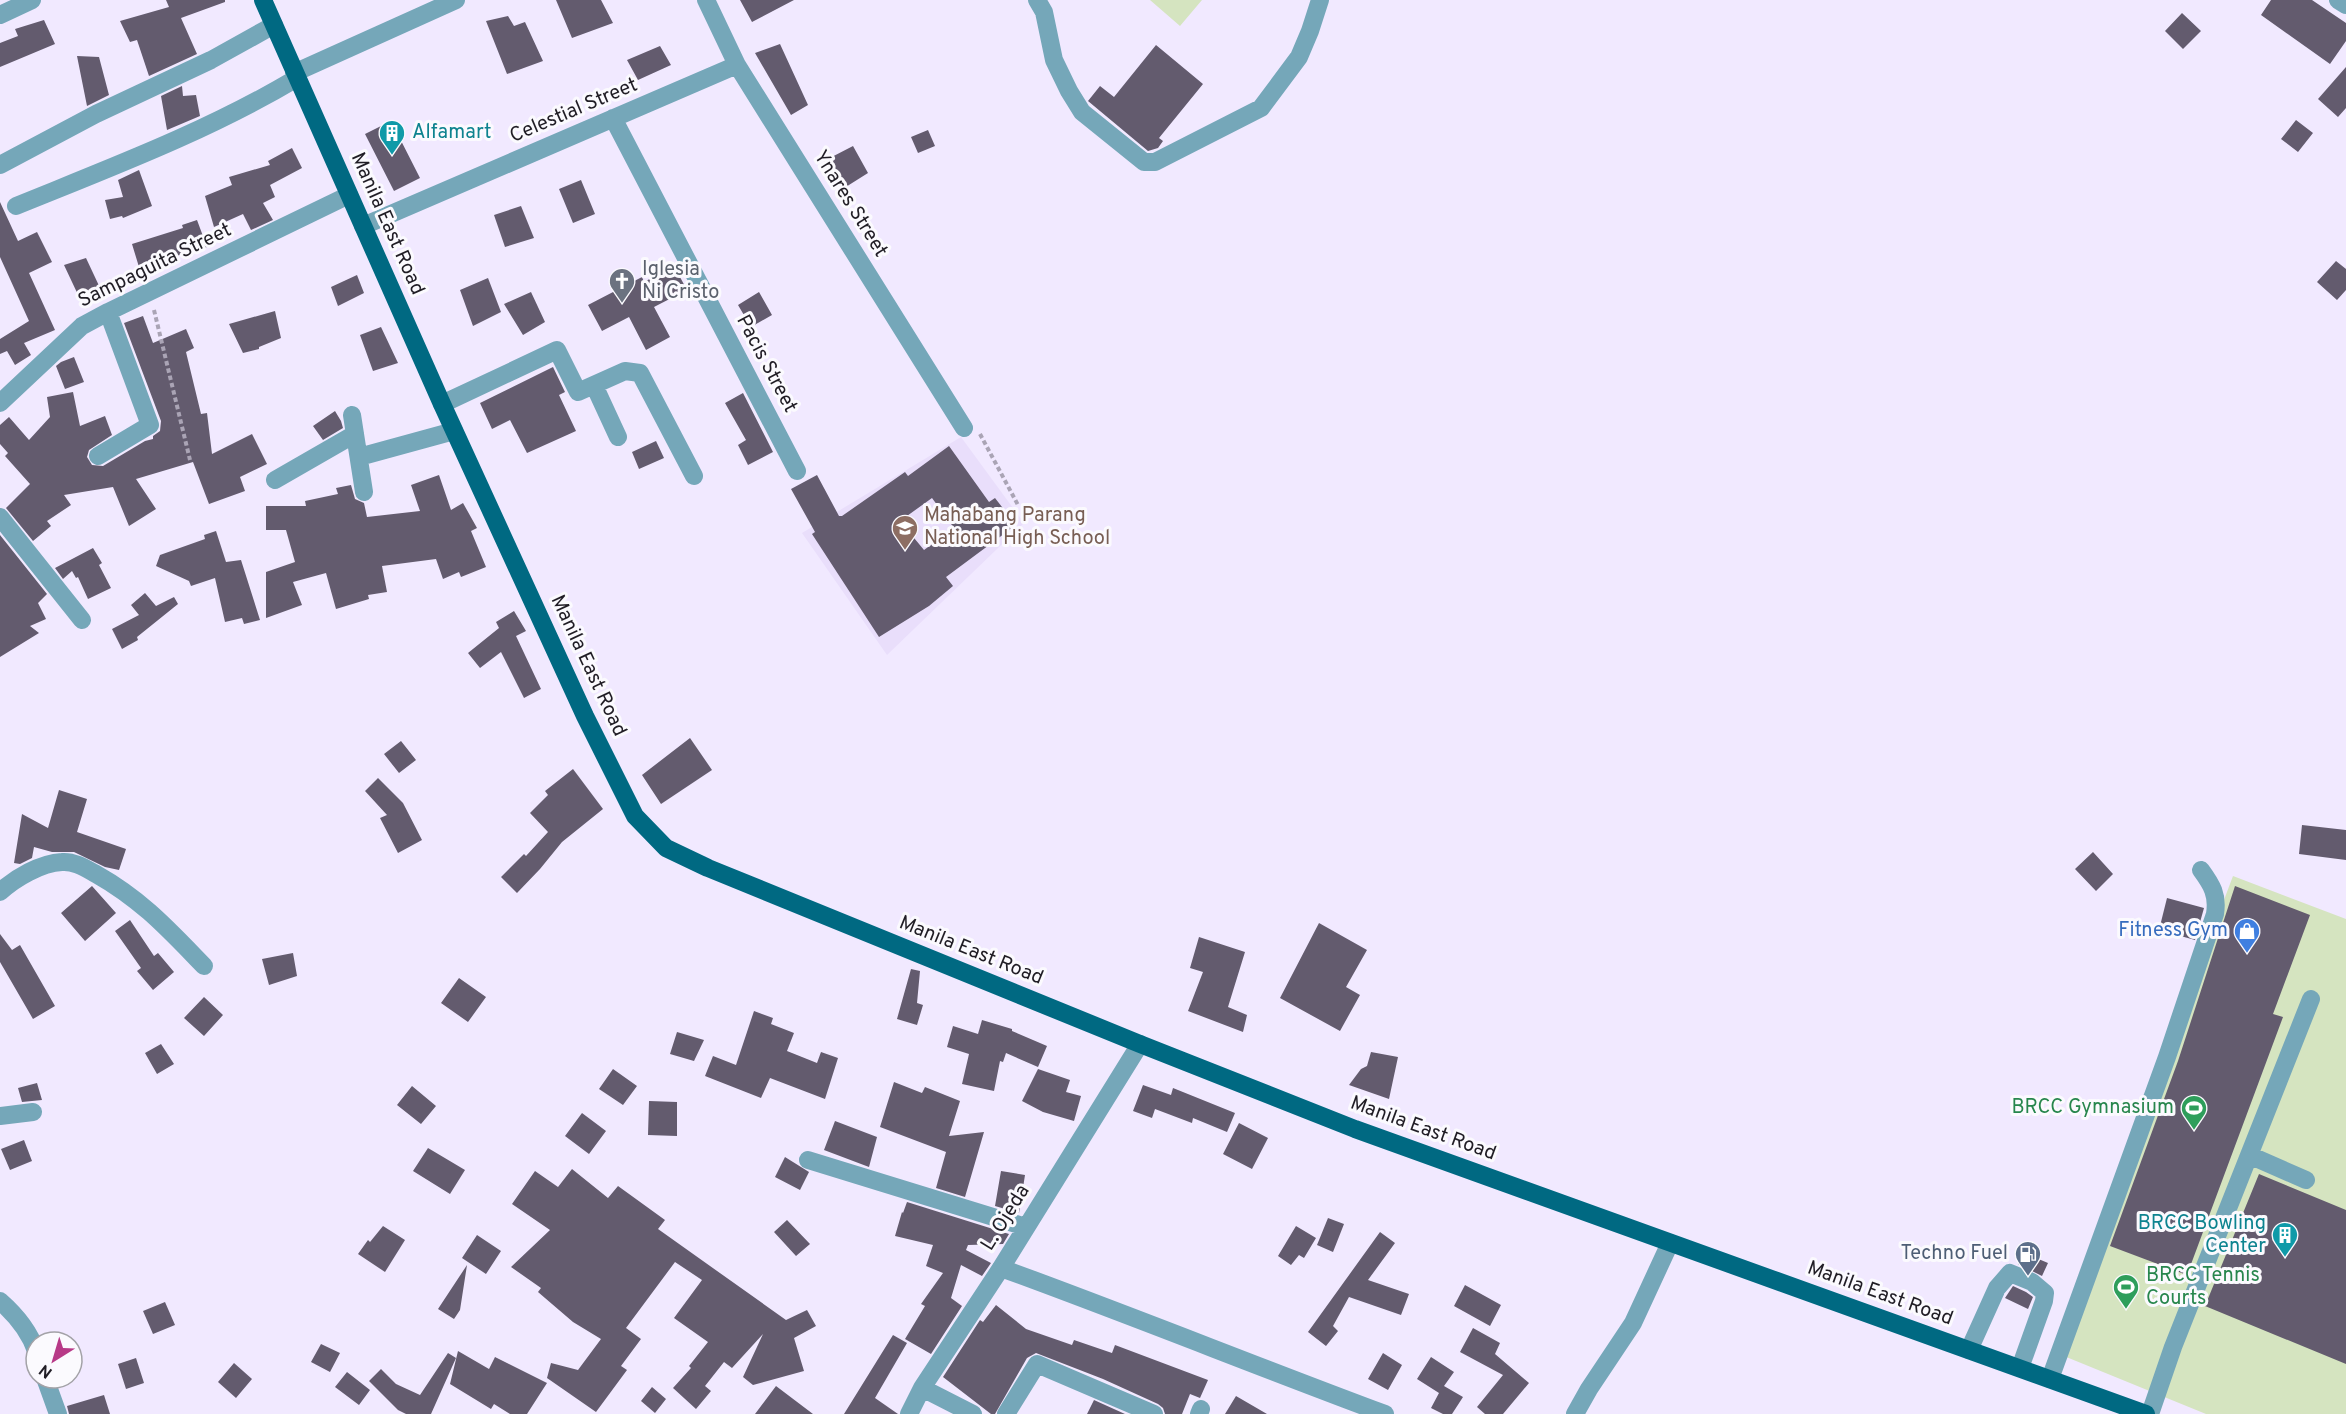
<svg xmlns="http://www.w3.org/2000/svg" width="2346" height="1414" font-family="Overpass,sans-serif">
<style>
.built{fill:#e9defb}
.green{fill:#d5e4c0}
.building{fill:#635b6e;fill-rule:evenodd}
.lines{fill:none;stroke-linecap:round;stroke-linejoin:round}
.path{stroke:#aaa4b5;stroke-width:4;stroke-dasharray:4.5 3;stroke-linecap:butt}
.minor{stroke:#75a7b9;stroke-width:18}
.major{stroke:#006982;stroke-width:18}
.labels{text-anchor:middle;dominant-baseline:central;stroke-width:6;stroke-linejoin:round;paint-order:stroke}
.street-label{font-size:20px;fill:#201d25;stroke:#fbfafe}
.culture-label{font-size:20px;fill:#0d838f;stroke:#fbfafe;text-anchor:start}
.worship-label{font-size:20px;fill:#5b616d;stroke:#fbfafe;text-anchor:start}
.education-label{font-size:20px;fill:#785e54;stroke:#fbfafe;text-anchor:start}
.shop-label{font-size:20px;fill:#366cbe;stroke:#fbfafe;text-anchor:end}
.leisure-label{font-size:20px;fill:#27864d;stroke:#fbfafe;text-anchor:end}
.service-label{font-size:20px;fill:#4e5e75;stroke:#fbfafe;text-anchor:end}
</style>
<rect width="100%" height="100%" fill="#f1e9ff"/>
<path class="built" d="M961,437L1024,523L887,655L802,533Z"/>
<path class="green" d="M1150,0H1202L1180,26Z
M2233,876L2346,919V1414H2206L2054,1352Z"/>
<path class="building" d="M166,0H225V2L181,18L197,54L149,76L137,40L130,42L120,21L169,7Z
M556,0H601L613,23L572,38Z
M740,0H794L752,22Z
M2271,0H2312L2346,23V41L2330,64L2261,15Z
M2182,13L2201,31L2183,49L2165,31Z
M508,16L514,26L525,22L543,61L507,74L486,21Z
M44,20L55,44L0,67V43L18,36L15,29Z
M780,44L808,105L791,115L755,53Z
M1156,45L1203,84L1159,138L1163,141L1158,148L1148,151L1088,101L1100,86L1114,97Z
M660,46L671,65L638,80L627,60Z
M77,56L99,57L109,95L87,106Z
M2346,67V108L2338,117L2318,99Z
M182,86L183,96L196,95L200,116L167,130L161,96Z
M2296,120L2313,133L2298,152L2281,139Z
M391,121L420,178L394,191L365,134Z
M928,130L935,146L918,153L911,137Z
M853,146L868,173L841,190L824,161Z
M292,148L302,168L270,185L275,197L263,203L273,220L251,230L243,214L214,227L205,196L232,185L229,177L270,165L268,161Z
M139,170L152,206L123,218L122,216L110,219L105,200L123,197L118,180Z
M581,180L595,214L573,223L559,189Z
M0,202L18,241L37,232L52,262L29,273L55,330L24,343L31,355L15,365L7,351L0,354V339L29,321L0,257Z
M521,206L534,238L505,247L494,215Z
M197,220L207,247L139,267L132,244L183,228L182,225Z
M86,258L101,290L80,299L64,265Z
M2336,261L2346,269V290L2337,300L2317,282Z
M674,266L687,290L654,307L670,337L646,350L629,317L602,331L588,305L642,277L644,282Z
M357,275L364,293L338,306L331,287Z
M488,278L501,312L473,326L460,290Z
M531,292L545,322L523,335L504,304Z
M759,292L772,315L751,327L738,305Z
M275,311L281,338L259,347V349L243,353L229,324Z
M143,316L153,343L186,329L194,348L186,352L201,414L207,413L212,454L252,434L267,464L240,477L245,491L209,504L193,462L136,479L156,509L129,526L113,487L64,495L71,505L47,521L51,526L33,541L6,508L30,484L5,456L8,453L0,444V425L9,417L29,440L50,417L47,397L73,392L80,426L105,416L112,435L89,450L87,457L92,465L103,466L145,441L153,439V436L160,431L161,421L124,323Z
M381,327L398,363L373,371L360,335Z
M74,357L84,382L65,389L56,366L61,362Z
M553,367L565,392L559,395L576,431L527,453L510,420L492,429L480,403Z
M743,393L773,452L748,465L738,445L746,440L725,403Z
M335,411L341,421L343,428L323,440L313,426Z
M656,441L664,458L639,469L632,452Z
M949,446L989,502L995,498L1016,525L946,577L953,586L929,606L879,637L812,534L815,532L791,489L817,475L839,516H842L905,472L908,476ZM932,498L954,528L924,550L900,521Z
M439,475L451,510L463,503L477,528L471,531L486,567L461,577L459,572L443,579L436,559L382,566L387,592L368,595L369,599L336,609L326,573L293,582L302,605L266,618V572L295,562L286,530H266V506H306L305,501L338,494L336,488L351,485L355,499L364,503L367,517L420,511L411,485Z
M216,531L226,562L241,560L260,620L244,624L242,618L225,622L215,578L191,586L189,581L156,566L160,555L205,539L204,535Z
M0,535L47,594L38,603L46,619L30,626L39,633L0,657Z
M93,548L102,563L99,565L111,588L88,599L78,577L76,578L72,571L63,579L55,568Z
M145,593L156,606L174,597L178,604L137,637L138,640L122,649L112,629L139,615L131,605Z
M514,611L526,631L516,636L541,689L524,698L501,652L480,668L468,653L499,628L496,622Z
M690,738L712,770L661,804L642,775Z
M401,741L416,760L399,773L384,754Z
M573,769L603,809L562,842L540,869L517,893L501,877L524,854L526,856L548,832L530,813L548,795L545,791Z
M378,778L403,803L422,840L398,853L380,818L387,815L365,791Z
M59,790L87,799L77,832L126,849L119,870L105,867L74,852H52L34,847L32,858L20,864L14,863L22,814L48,828Z
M2302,825L2346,830V860L2299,854Z
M2093,852L2113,874L2096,891L2075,869Z
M92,886L116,913L85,941L61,913Z
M2235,886L2310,915L2273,1014L2283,1017L2187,1275L2110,1246L2178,1061Z
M2167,898L2204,908L2195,940L2159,930Z
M130,920L154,956L158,953L174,972L153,990L137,971L141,968L115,931Z
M1319,923L1367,950L1346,987L1360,995L1340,1031L1280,998Z
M0,934L12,950L20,945L55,1006L33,1019L0,962Z
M1199,937L1245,952L1228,1007L1247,1015L1243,1032L1188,1011L1203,972L1190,968Z
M293,953L297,976L269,985L262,959Z
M911,969L920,971L917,1003L923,1005L917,1025L897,1019Z
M459,978L486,997L468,1022L441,1003Z
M204,997L223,1015L204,1036L184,1018Z
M754,1011L773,1018L771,1024L794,1033L787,1051L817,1063L821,1052L838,1058L825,1099L770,1078L761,1098L705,1076L713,1056L736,1065Z
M982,1020L1012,1029V1031L1047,1046L1038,1067L1006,1053L1003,1062L1000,1061L994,1091L962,1084L969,1054L947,1047L953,1026L978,1034Z
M677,1032L704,1040L694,1061L670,1054Z
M161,1044L174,1064L157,1074L145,1053Z
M1371,1052L1398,1057L1389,1099L1349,1085L1361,1069L1367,1066Z
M613,1069L637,1086L623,1105L599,1089Z
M1038,1069L1070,1080L1066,1092L1081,1096L1074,1121L1043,1112L1022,1101Z
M894,1082L922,1093L925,1087L960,1101L949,1136L984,1132L965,1197L936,1188L946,1152L880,1127Z
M37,1083L42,1100L22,1102L18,1088Z
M1143,1085L1171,1095L1173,1088L1235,1113L1227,1132L1193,1118L1192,1123L1155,1109L1152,1118L1133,1111Z
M412,1086L436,1106L421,1124L397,1105Z
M649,1101L677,1102V1136L648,1135Z
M582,1113L606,1131L589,1154L565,1136Z
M835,1121L877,1137L869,1167L824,1150Z
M1239,1123L1268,1138L1252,1169L1223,1154Z
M24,1140L32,1161L10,1170L1,1149Z
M428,1148L465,1170L450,1194L413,1171Z
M785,1157L809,1172L800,1190L775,1177Z
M572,1169L608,1198L618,1186L665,1220L658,1229L786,1320L807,1310L816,1326L794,1338L804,1371L753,1385L743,1377L763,1334L732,1368L724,1362L705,1386L711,1391L696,1409L673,1388L691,1368L689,1366L708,1342L674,1318L702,1280L675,1262L626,1328L641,1339L621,1366L627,1370L596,1412L547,1378L551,1363L578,1370L601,1339L573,1322L538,1292L541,1288L511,1267L550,1230L512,1204L535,1171L558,1187Z
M1001,1171L1025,1175L1019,1213L995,1206Z
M2259,1174L2346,1210V1364L2205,1306Z
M907,1202L1009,1234L1003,1244L968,1245L966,1250L991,1263L982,1276L961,1265L951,1298L962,1306L931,1354L905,1339L925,1306L921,1304L943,1273L926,1266L933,1245L895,1236L902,1212L903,1213Z
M1328,1218L1344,1224L1333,1252L1317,1245Z
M787,1220L810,1244L796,1256L774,1232Z
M383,1226L405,1240L385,1272L358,1254L368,1240L370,1242Z
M1296,1226L1316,1238L1304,1258L1299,1255L1291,1265L1278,1256Z
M1380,1232L1395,1243L1368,1280L1409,1294L1401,1315L1349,1297L1333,1326L1338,1331L1326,1346L1308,1332Z
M477,1235L501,1251L486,1274L462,1258Z
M2024,1253L2048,1263L2042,1276L2018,1264Z
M467,1265L460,1310L454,1319L438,1309Z
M1465,1285L1501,1305L1490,1326L1454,1306Z
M2013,1286L2026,1292L2033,1297L2028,1309L2005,1298Z
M165,1302L175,1325L153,1334L143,1311Z
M996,1305L1026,1329L1072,1345L1074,1340L1112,1353L1115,1345L1208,1380L1200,1398L1190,1394L1182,1414H1165L1163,1408L1158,1404L1103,1379L1036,1353L1027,1358L995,1414H991L943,1377L980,1320L983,1322Z
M1473,1328L1500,1343L1495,1354L1529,1383L1503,1414H1485L1477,1407L1503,1375L1460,1352Z
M893,1335L907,1343L875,1398L898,1414H844Z
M321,1344L340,1353L330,1372L311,1362Z
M458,1351L489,1369L495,1357L547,1383L527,1414H510L494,1404L491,1409L450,1384Z
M448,1353L456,1358L431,1414H406L398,1410L369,1381L381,1369L396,1384L420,1395Z
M1383,1353L1402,1365L1388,1390L1368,1379Z
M1431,1357L1454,1372L1444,1386L1463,1397L1452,1414H1443L1431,1408L1439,1393L1417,1379Z
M136,1358L144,1383L126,1389L118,1364Z
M234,1363L252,1379L236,1398L218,1382Z
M347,1372L370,1390L359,1405L335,1387Z
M776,1386L813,1414H755Z
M652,1387L666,1399L655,1413L641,1401Z
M104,1395L110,1414H69L67,1406Z
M1236,1396L1267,1414H1225Z
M1094,1400L1125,1414H1087Z"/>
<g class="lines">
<path class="path" d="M154,310L190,460
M980,434L1018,505"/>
<path class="minor" d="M706,0L737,65L964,428
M1037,0L1044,12L1054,60L1069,91L1082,112L1144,162H1155L1261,108L1299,57L1310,31L1320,0
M2338,0L2346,5
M0,15L32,0
M294,73L456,0
M613,118L797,471
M0,165L96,114L211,60L274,25
M16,206C112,167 208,131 297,78
M363,226L737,65
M594,385L618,437
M0,403L82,326L108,312L349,195
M442,404L557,350L578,392L625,371L640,373L694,476
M352,415L364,492
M98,456L150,425L108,312
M359,457L454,431
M275,480L355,434
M0,517L82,620
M0,892C15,878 41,863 62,862C74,861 85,868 96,874C142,900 168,929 204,966
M0,1116L33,1112
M2249,1155L2306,1180
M808,1160L1026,1227
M1001,1268C1130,1315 1256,1366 1385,1414
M0,1301C16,1315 29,1330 36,1351
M1969,1350L1997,1288L2010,1273L2032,1282L2045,1293L2044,1301L2020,1368
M45,1378L58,1414
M2050,1379L2167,1057L2215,914C2218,895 2212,885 2201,870
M922,1388L973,1414
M909,1414L922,1388L1001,1268L1140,1044
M1006,1414L1037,1364L1154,1414
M1199,1414L1201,1409
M1575,1414L1589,1389L1633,1323L1670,1243
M2150,1414L2173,1347L2311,999"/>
<path class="major" d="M263,0L442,404L585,716L635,816L666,848L708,868L1140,1044L1355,1129L2146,1414"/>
</g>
<defs>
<g id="building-pin" transform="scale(1.35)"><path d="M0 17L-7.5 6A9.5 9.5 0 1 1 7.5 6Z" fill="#0f9aa8" stroke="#fbfafe"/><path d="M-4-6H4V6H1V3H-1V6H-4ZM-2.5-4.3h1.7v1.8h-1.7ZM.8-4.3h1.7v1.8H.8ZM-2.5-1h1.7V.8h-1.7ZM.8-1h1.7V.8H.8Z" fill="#fff"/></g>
<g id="church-pin" transform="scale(1.35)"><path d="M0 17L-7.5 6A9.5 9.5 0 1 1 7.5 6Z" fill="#6b7280" stroke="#fbfafe"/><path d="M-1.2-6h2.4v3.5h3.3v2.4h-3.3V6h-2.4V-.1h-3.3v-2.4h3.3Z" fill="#fff"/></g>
<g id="school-pin" transform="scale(1.35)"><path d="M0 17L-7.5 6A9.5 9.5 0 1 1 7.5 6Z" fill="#8d6e63" stroke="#fbfafe"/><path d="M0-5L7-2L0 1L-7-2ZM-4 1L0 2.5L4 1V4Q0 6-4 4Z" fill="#fff"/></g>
<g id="shop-pin" transform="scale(1.35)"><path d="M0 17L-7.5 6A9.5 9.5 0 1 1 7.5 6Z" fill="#3f7fe0" stroke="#fbfafe"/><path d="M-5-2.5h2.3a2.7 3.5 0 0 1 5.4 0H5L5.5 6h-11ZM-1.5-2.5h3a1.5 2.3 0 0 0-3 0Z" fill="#fff"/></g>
<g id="stadium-pin" transform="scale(1.35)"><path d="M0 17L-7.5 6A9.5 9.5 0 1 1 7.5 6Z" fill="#2e9e5b" stroke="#fbfafe"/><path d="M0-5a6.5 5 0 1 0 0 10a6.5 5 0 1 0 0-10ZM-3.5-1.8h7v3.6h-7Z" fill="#fff"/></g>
<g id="fuel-pin" transform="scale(1.35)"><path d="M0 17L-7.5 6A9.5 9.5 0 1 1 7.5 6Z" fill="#5c6f8a" stroke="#fbfafe"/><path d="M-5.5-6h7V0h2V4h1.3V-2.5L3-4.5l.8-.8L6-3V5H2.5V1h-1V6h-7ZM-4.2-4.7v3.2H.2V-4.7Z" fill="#fff"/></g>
</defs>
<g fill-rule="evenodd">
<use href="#building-pin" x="392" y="133"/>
<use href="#church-pin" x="622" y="281"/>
<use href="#school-pin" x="905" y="528"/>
<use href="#shop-pin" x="2247" y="931"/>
<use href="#stadium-pin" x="2194" y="1108"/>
<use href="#building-pin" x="2285" y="1235"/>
<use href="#fuel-pin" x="2028" y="1254"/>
<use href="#stadium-pin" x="2126" y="1287"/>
</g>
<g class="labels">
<g class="street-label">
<text transform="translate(574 111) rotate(-23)">Celestial Street</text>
<text transform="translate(850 204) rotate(58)">Ynares Street</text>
<text transform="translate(387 224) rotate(66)">Manila East Road</text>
<text transform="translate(155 266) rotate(-26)">Sampaguita Street</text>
<text transform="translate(766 364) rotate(62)">Pacis Street</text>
<text transform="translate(588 666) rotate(65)">Manila East Road</text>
<text transform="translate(971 951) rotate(22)">Manila East Road</text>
<text transform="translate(1423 1129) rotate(20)">Manila East Road</text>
<text transform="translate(1006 1218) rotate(-58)">L. Ojeda</text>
<text transform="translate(1880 1294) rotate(20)">Manila East Road</text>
</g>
<g class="culture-label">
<text x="412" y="133">Alfamart</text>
<text x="2266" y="1224" text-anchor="end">BRCC Bowling<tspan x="2266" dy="23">Center</tspan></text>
</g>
<g class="worship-label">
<text x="642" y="270">Iglesia<tspan x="642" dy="23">Ni Cristo</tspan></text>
</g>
<g class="education-label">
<text x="924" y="516">Mahabang Parang<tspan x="924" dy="23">National High School</tspan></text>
</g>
<g class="shop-label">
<text x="2228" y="931">Fitness Gym</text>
</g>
<g class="leisure-label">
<text x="2174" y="1108">BRCC Gymnasium</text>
<text x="2146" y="1276" text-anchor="start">BRCC Tennis<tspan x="2146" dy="23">Courts</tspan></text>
</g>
<g class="service-label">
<text x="2008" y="1254">Techno Fuel</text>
</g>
</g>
<g transform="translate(54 1360) rotate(217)"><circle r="28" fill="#fbfafe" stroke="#a3a2a7" stroke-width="1.5"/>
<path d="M0-4.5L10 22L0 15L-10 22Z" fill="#b73987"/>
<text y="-9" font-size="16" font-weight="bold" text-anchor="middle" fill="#201d25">N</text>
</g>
</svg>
